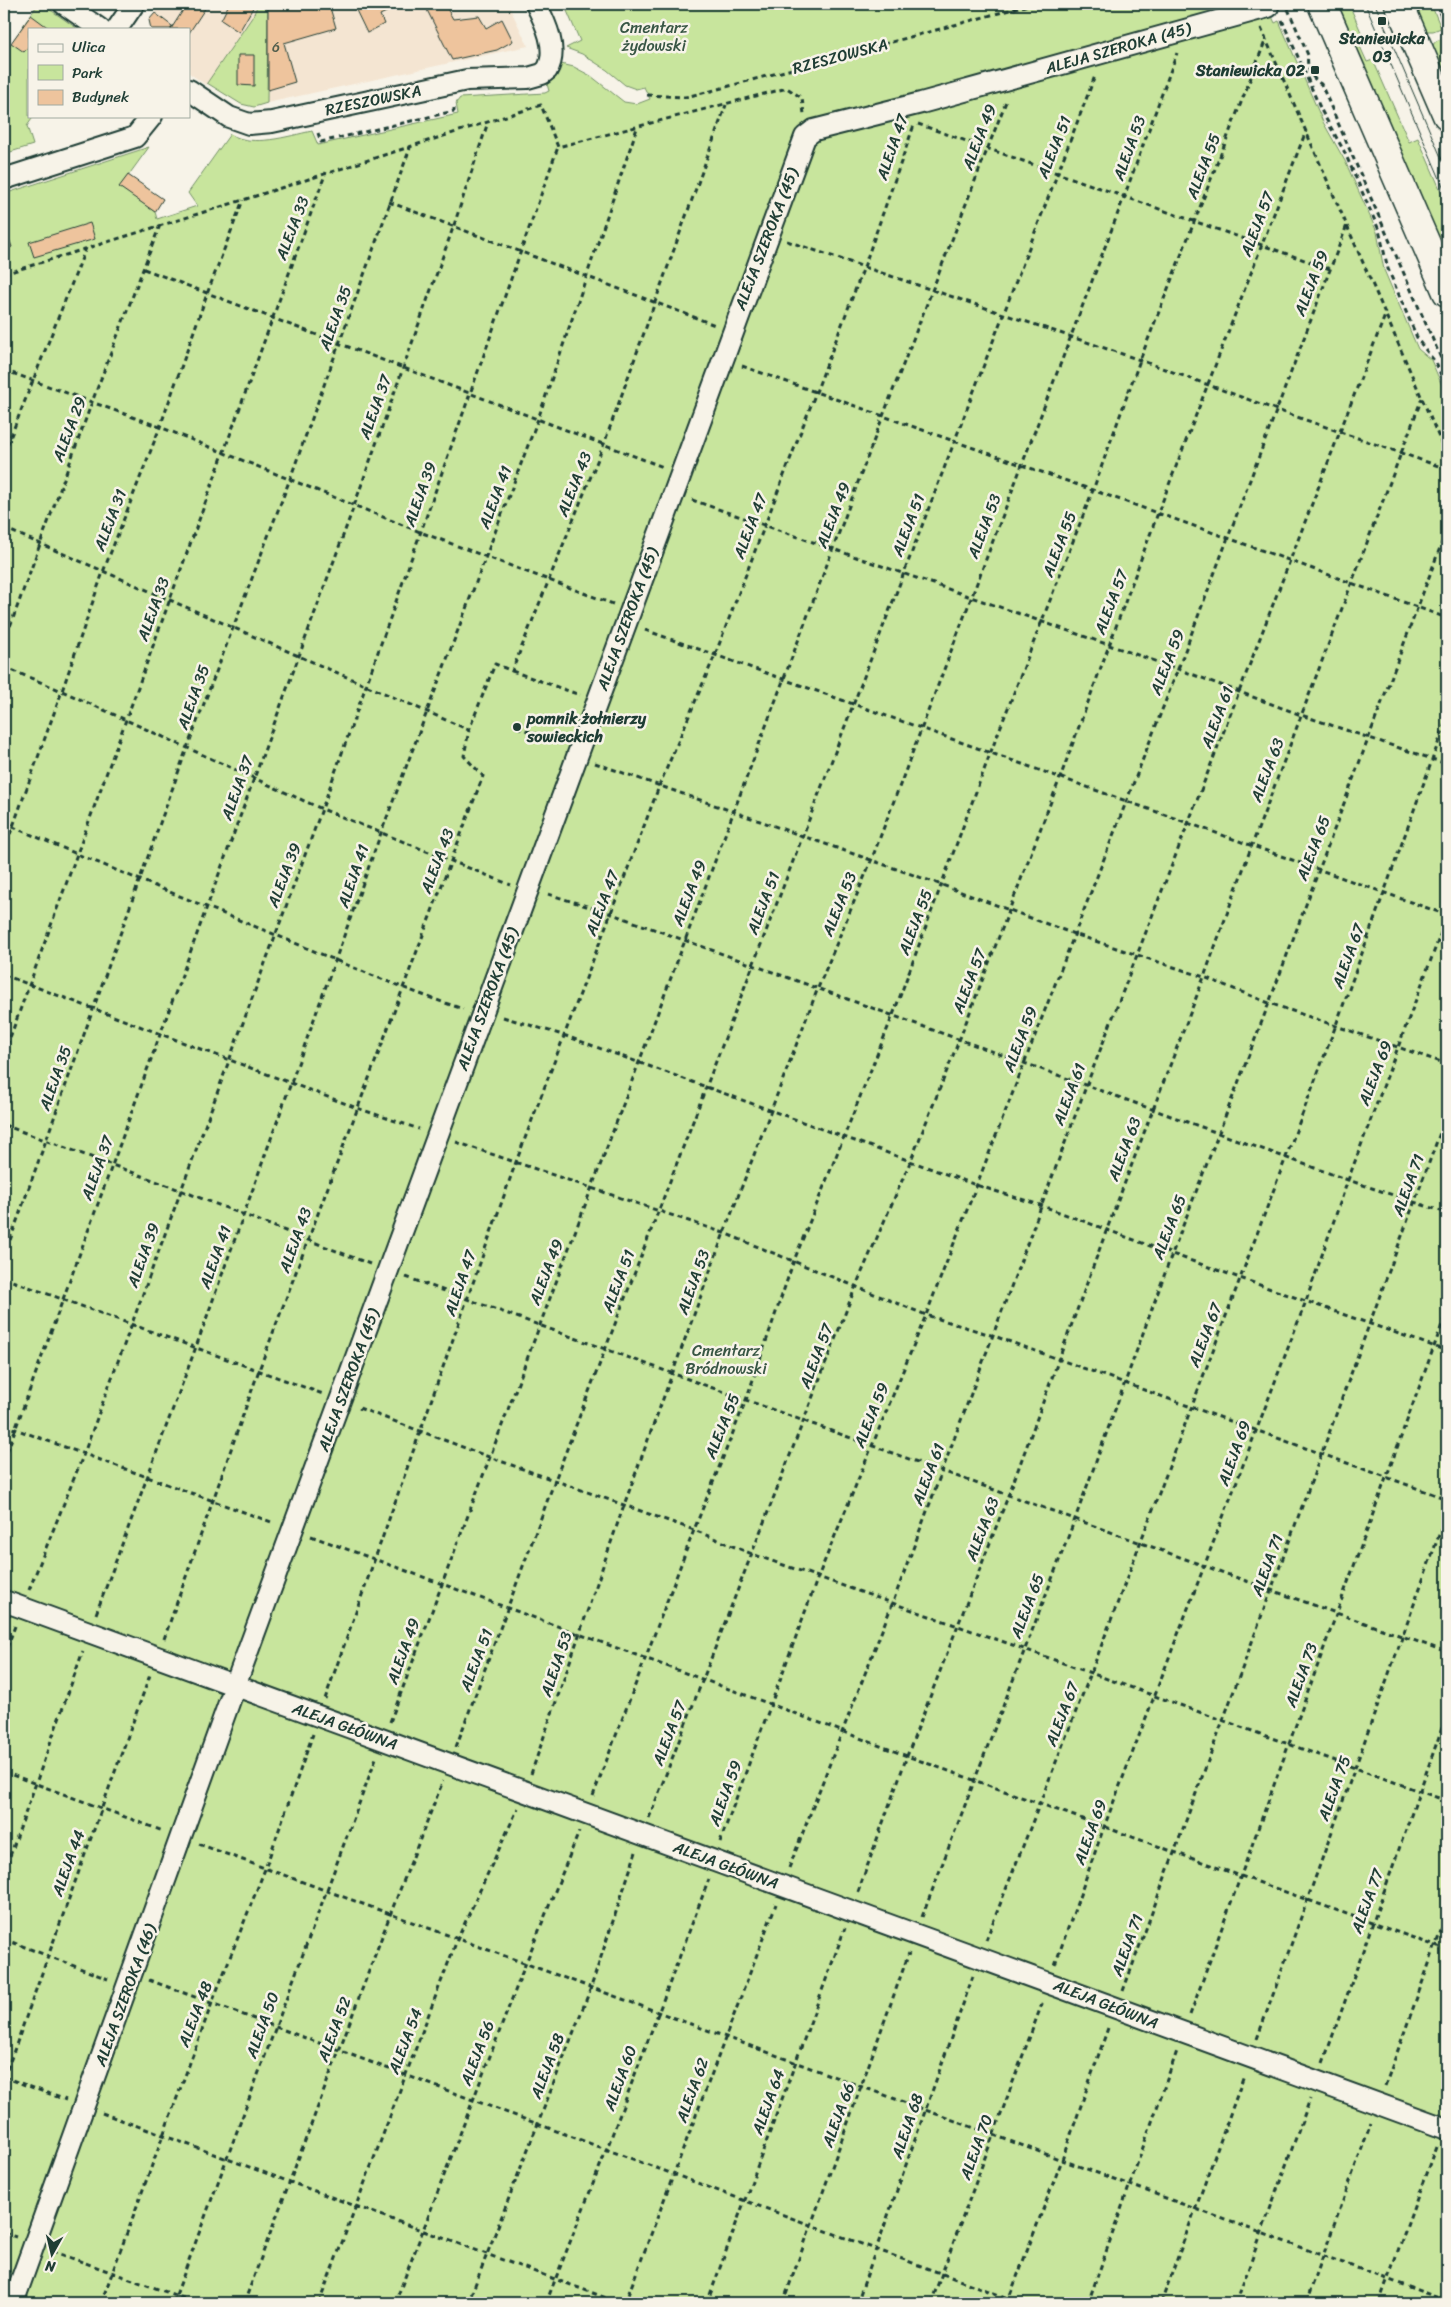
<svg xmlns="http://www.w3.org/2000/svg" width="1451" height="2307" font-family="Sriracha,sans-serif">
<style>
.built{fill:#f4e5d2}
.green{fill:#c8e59d;stroke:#749168}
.building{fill:#eec49d;stroke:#1f3d34}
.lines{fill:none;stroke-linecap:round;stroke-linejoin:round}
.minor-casing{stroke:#1f3d34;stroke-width:24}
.secondary-casing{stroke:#1f3d34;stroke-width:31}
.path{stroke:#1f3d34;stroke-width:3;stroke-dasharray:5 4;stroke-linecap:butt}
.minor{stroke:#f7f3e8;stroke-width:20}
.secondary{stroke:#f7f3e8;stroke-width:28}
.tram{stroke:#1f3d34;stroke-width:1}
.poi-dot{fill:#1f3d34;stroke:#f7f3e8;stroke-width:2}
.labels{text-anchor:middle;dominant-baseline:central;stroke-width:5;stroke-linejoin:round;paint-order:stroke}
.number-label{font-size:14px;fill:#535f4e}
.park-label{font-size:16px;fill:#385644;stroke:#f7f3e8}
.poi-label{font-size:16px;font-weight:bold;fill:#1f3d34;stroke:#f7f3e8}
.street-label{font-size:16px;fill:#1f3d34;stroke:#f7f3e8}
</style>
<rect width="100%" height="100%" fill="#f7f3e8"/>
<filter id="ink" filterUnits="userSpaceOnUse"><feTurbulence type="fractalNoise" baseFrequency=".02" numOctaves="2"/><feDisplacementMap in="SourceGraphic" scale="10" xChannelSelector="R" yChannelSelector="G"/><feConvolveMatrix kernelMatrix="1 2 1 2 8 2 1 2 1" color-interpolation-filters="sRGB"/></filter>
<g filter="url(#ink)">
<path class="built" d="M161,4H258L253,16L206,85L189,73V29H151L149,20Z
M260,4H508L528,46L267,103L268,5Z"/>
<path class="green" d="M38,4H42L78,29H29V116H34L27,126L33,145L4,154V54Z
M258,4L268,5L267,103L254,107L241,104L207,83L253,16Z
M564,4H1266L1275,23L1279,21L1323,122L1345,161L1377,232L1384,270L1418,349L1431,360L1447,397V2303H4V194L149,147L120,187L155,212L157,219L197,206L188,193L230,134C253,148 288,136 312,131L318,145L458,114L456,103L460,98L545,93L549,91L547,84L553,79L561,64L574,67L591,76L624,102L637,104L650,99L644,87L636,89L625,85L607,70L582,54L566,48L580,41Z
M1336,4H1349L1364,39L1358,42L1367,62L1373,60L1409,142L1418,138L1447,205V260Z
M1413,4H1431L1441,28L1433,31H1424Z
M1446,37L1447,41V81L1432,46L1436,41Z"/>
<path class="building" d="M187,4H208L189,33V29H171Z
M229,4H255L239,32L221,20Z
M268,4H329L336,28L284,43L295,82L268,90Z
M353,4H403L380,15L384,24L367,33Z
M424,4L445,5L453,19L479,16L486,28L502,19L513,41L497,50L452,60Z
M155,13L172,26L171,29H151L149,20Z
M31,15L50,29H29V46L24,52L11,43Z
M238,55H254V86L238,85Z
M128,175L163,199L155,212L119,187Z
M90,223L95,239L34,257L29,242Z
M4,225L12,247L4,250Z"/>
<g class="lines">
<g class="minor-casing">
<path id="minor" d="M64,4L100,29
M117,29L134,4
M189,90L229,117L249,124L272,122L467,80L528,78L542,74L547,70C559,50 545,22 536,4
M4,179L135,137L152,116
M4,1601L1447,2129
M13,2303L235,1686L805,137L814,130L921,103L1268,7"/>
</g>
<g class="secondary-casing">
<path id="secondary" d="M1322,4L1447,292
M1399,4L1447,115"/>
</g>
<path class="path" d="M1436,4L1447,31
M1288,9L1308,55C1306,67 1311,78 1321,84L1447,372
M1282,20L1321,110L1344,151L1379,230L1388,269L1418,340L1436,363L1447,390
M1261,28L1447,456
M647,95L685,97L711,91L1032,4
M918,124L1330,269
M318,133L321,142L454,111V104
M389,202L715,325
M787,241L1140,360L1277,410L1447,469
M144,269L663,467
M4,274L243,200L541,105L558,147L787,88L802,98L804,114
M742,366L1228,538L1447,618
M4,370L160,427L420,532L613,604
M4,453L86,248
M692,500L1178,669L1301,715L1447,764
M4,528L469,730
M645,630L1447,915
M4,643L92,402L160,225
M4,667L62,691L322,809L511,885
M512,671L580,695
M517,727L561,743
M595,763L942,885L1074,934L1204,977L1269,1003L1447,1064
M4,823C94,862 185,898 276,935C338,961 399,988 463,1009
M4,851L62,691L103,572L160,427L207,294L243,200
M548,894L612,914L1348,1180L1447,1213
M4,975L357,1108L419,1129
M503,1017L566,1036L976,1185L1040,1205L1172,1254L1447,1351
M4,1054L326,172
M4,1125L180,1190L370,1264
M456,1142L724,1233L926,1315L994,1336L1447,1499
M4,1257L187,748L290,479L410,148
M406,1277L1271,1590L1447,1652
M4,1278L323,1394
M359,1408L489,1457L694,1530L752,1554L1024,1649L1447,1801
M4,1425L274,1523
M4,1460L354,506L454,225L488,122
M311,1536L770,1704L907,1756L1447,1950
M29,1590L83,1456L322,809L558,147
M96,1614L196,1347L381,833L538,419L637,128
M164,1639L259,1370L483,776L464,756L469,730L495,664L512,671L604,444L726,105
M4,1656L15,1626
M325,1699L516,1162L660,784L715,655L864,267L914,125
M390,1722L883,416L1007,99
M456,1747L555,1480L1095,76
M4,1772L163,1831
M531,1774L624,1505L724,1233L818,988L871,861L1124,197L1177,53
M593,1796L694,1530L746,1400L793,1263L893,1015L990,754L1093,490L1140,360L1266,39
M649,1818L855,1288L911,1160L960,1038L1060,778L1158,513L1306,131
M720,1842L818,1577L926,1315L1178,669L1347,225
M199,1844L1447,2301
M789,1868L893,1602L1087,1084L1386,313
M4,1873L83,1651
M858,1892L907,1756L1009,1494L1107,1229L1204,977L1252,845L1422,398
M922,1917L1075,1519L1172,1254L1269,1003L1447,529
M4,1939L108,1979
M986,1940L1091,1673L1336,1025L1447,719
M1055,1965L1104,1827L1306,1301L1348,1180L1447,917
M149,1980L1021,2303
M1123,1991L1447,1114
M1190,2015L1447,1311
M1257,2039L1447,1513
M1323,2063L1447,1714
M4,2077L66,2100
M4,2078L150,1675
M1385,2086L1447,1914
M102,2113L620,2303
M4,2233L16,2237
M52,2251L197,2303
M101,2303L212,2003L265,1869L313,1734
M173,2303L376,1758
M244,2303L390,1915L443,1781
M319,2303L457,1940L518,1808
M395,2303L525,1965L579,1832
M468,2303L590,1990L636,1852
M546,2303L606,2151L709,1879
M625,2303L776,1904
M707,2303L845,1928
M783,2303L909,1953
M857,2303L973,1976
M931,2303L1043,2001
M1007,2303L1062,2160L1109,2025
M1088,2303L1177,2051
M1161,2303L1244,2076
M1236,2303L1310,2099
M1306,2303L1371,2123
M1379,2303L1436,2146"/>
<use href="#minor" class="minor"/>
<use href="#secondary" class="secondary"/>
<path class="tram" d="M1365,4L1447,195
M1375,4L1447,171"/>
</g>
</g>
<g class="poi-dot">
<rect x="1377" y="16" width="10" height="10" rx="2.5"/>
<rect x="1310" y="65" width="10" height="10" rx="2.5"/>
<circle cx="517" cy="727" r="5"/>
</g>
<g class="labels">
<g class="number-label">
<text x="276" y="47">6</text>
</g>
<g class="park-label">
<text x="654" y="27">Cmentarz<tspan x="654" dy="18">żydowski</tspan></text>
<text x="726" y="1350">Cmentarz<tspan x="726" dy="18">Bródnowski</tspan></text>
</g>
<g class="poi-label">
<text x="1382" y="38">Staniewicka<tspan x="1382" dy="18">03</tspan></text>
<text x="1305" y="70" text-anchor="end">Staniewicka 02</text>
<text x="527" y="718" text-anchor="start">pomnik żołnierzy<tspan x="527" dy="18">sowieckich</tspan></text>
</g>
<g class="street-label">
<text transform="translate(1118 48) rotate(-16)">ALEJA SZEROKA (45)</text>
<text transform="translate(840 56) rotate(-15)">RZESZOWSKA</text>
<text transform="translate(373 100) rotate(-12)">RZESZOWSKA</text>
<text transform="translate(979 137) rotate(-69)">ALEJA 49</text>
<text transform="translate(892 147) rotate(-71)">ALEJA 47</text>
<text transform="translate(1054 147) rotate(-68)">ALEJA 51</text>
<text transform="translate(1129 148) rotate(-70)">ALEJA 53</text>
<text transform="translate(1203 166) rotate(-69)">ALEJA 55</text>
<text transform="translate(1257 224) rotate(-69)">ALEJA 57</text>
<text transform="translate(292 228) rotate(-69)">ALEJA 33</text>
<text transform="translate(766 239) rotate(-69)">ALEJA SZEROKA (45)</text>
<text transform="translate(1311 283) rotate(-69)">ALEJA 59</text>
<text transform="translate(335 318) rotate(-70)">ALEJA 35</text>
<text transform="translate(375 407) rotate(-70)">ALEJA 37</text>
<text transform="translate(69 429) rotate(-69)">ALEJA 29</text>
<text transform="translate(574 484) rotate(-68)">ALEJA 43</text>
<text transform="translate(420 494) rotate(-70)">ALEJA 39</text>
<text transform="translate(495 497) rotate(-69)">ALEJA 41</text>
<text transform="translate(833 515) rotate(-69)">ALEJA 49</text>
<text transform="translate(110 520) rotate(-69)">ALEJA 31</text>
<text transform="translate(908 525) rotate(-69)">ALEJA 51</text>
<text transform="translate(750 526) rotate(-69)">ALEJA 47</text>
<text transform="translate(984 526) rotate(-69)">ALEJA 53</text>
<text transform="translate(1059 544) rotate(-69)">ALEJA 55</text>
<text transform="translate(1111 602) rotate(-69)">ALEJA 57</text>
<text transform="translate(153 609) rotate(-70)">ALEJA 33</text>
<text transform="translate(627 619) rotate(-70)">ALEJA SZEROKA (45)</text>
<text transform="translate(1167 662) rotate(-69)">ALEJA 59</text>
<text transform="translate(193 697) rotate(-70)">ALEJA 35</text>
<text transform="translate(1217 717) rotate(-69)">ALEJA 61</text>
<text transform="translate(1267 770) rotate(-69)">ALEJA 63</text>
<text transform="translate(237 788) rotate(-70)">ALEJA 37</text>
<text transform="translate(1313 848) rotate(-69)">ALEJA 65</text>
<text transform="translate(437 861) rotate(-69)">ALEJA 43</text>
<text transform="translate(284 875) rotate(-69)">ALEJA 39</text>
<text transform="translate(353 876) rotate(-71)">ALEJA 41</text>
<text transform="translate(689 893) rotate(-69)">ALEJA 49</text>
<text transform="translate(602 903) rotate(-69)">ALEJA 47</text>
<text transform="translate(763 903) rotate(-69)">ALEJA 51</text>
<text transform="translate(839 904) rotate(-68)">ALEJA 53</text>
<text transform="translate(915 922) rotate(-69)">ALEJA 55</text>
<text transform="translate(1348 956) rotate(-70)">ALEJA 67</text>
<text transform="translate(969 981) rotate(-69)">ALEJA 57</text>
<text transform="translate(487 999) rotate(-70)">ALEJA SZEROKA (45)</text>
<text transform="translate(1020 1039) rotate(-69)">ALEJA 59</text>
<text transform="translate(1375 1073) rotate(-69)">ALEJA 69</text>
<text transform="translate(55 1078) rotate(-70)">ALEJA 35</text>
<text transform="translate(1069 1094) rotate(-69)">ALEJA 61</text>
<text transform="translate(1124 1149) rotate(-69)">ALEJA 63</text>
<text transform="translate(97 1168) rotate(-70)">ALEJA 37</text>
<text transform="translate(1408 1185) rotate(-70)">ALEJA 71</text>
<text transform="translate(1169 1227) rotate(-69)">ALEJA 65</text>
<text transform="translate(295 1240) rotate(-70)">ALEJA 43</text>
<text transform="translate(143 1255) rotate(-70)">ALEJA 39</text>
<text transform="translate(215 1257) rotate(-70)">ALEJA 41</text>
<text transform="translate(546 1272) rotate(-69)">ALEJA 49</text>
<text transform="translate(618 1281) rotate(-69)">ALEJA 51</text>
<text transform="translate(693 1282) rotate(-70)">ALEJA 53</text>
<text transform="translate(460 1283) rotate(-71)">ALEJA 47</text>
<text transform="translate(1205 1335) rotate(-69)">ALEJA 67</text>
<text transform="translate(816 1356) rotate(-69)">ALEJA 57</text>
<text transform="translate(348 1380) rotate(-70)">ALEJA SZEROKA (45)</text>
<text transform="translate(871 1415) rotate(-68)">ALEJA 59</text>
<text transform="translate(722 1426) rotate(-68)">ALEJA 55</text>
<text transform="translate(1234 1453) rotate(-70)">ALEJA 69</text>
<text transform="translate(928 1474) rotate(-69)">ALEJA 61</text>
<text transform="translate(982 1529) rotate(-69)">ALEJA 63</text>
<text transform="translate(1267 1565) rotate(-70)">ALEJA 71</text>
<text transform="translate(1027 1606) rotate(-69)">ALEJA 65</text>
<text transform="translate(403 1651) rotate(-70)">ALEJA 49</text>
<text transform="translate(476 1660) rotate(-69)">ALEJA 51</text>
<text transform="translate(556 1664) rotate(-71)">ALEJA 53</text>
<text transform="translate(1301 1675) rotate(-70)">ALEJA 73</text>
<text transform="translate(1062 1714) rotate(-69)">ALEJA 67</text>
<text transform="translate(345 1726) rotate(20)">ALEJA GŁÓWNA</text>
<text transform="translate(669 1733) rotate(-69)">ALEJA 57</text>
<text transform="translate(1334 1788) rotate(-70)">ALEJA 75</text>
<text transform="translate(725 1793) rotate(-70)">ALEJA 59</text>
<text transform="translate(1090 1832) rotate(-70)">ALEJA 69</text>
<text transform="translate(68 1863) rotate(-70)">ALEJA 44</text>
<text transform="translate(726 1865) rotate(20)">ALEJA GŁÓWNA</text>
<text transform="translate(1367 1901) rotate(-70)">ALEJA 77</text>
<text transform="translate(1127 1945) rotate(-70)">ALEJA 71</text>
<text transform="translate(125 1995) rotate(-70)">ALEJA SZEROKA (46)</text>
<text transform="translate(1106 2004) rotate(21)">ALEJA GŁÓWNA</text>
<text transform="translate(195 2014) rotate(-69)">ALEJA 48</text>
<text transform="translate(262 2025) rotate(-70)">ALEJA 50</text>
<text transform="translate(334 2029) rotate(-69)">ALEJA 52</text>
<text transform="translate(405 2041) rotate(-69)">ALEJA 54</text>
<text transform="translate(477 2053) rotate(-69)">ALEJA 56</text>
<text transform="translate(547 2066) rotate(-69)">ALEJA 58</text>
<text transform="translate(620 2078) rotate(-70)">ALEJA 60</text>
<text transform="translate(692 2090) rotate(-70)">ALEJA 62</text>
<text transform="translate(768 2102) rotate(-70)">ALEJA 64</text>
<text transform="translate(838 2115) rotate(-70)">ALEJA 66</text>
<text transform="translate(907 2126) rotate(-71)">ALEJA 68</text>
<text transform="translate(976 2147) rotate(-70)">ALEJA 70</text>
</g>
</g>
<rect width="1451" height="2307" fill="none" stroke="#f7f3e8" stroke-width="20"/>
<rect x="10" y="10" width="1431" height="2287" fill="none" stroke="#1f3d34" stroke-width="2" filter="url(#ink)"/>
<rect x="28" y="28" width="162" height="90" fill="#f7f3e8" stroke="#a1aaa0"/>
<rect x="38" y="44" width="25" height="8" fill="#f7f3e8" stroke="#a1aaa0"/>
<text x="72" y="52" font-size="15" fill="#1f3d34">Ulica</text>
<rect x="38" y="65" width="25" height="15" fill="#c8e59d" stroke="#a1aaa0"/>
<text x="72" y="78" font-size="15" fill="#1f3d34">Park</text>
<rect x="38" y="90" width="25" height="15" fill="#eec49d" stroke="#a1aaa0"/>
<text x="72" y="102" font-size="15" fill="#1f3d34">Budynek</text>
<g transform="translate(52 2254) rotate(188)" stroke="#f7f3e8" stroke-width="4" paint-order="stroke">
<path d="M0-4L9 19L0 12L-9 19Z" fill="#1f3d34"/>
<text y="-8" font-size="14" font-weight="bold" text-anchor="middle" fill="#1f3d34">N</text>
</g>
</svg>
